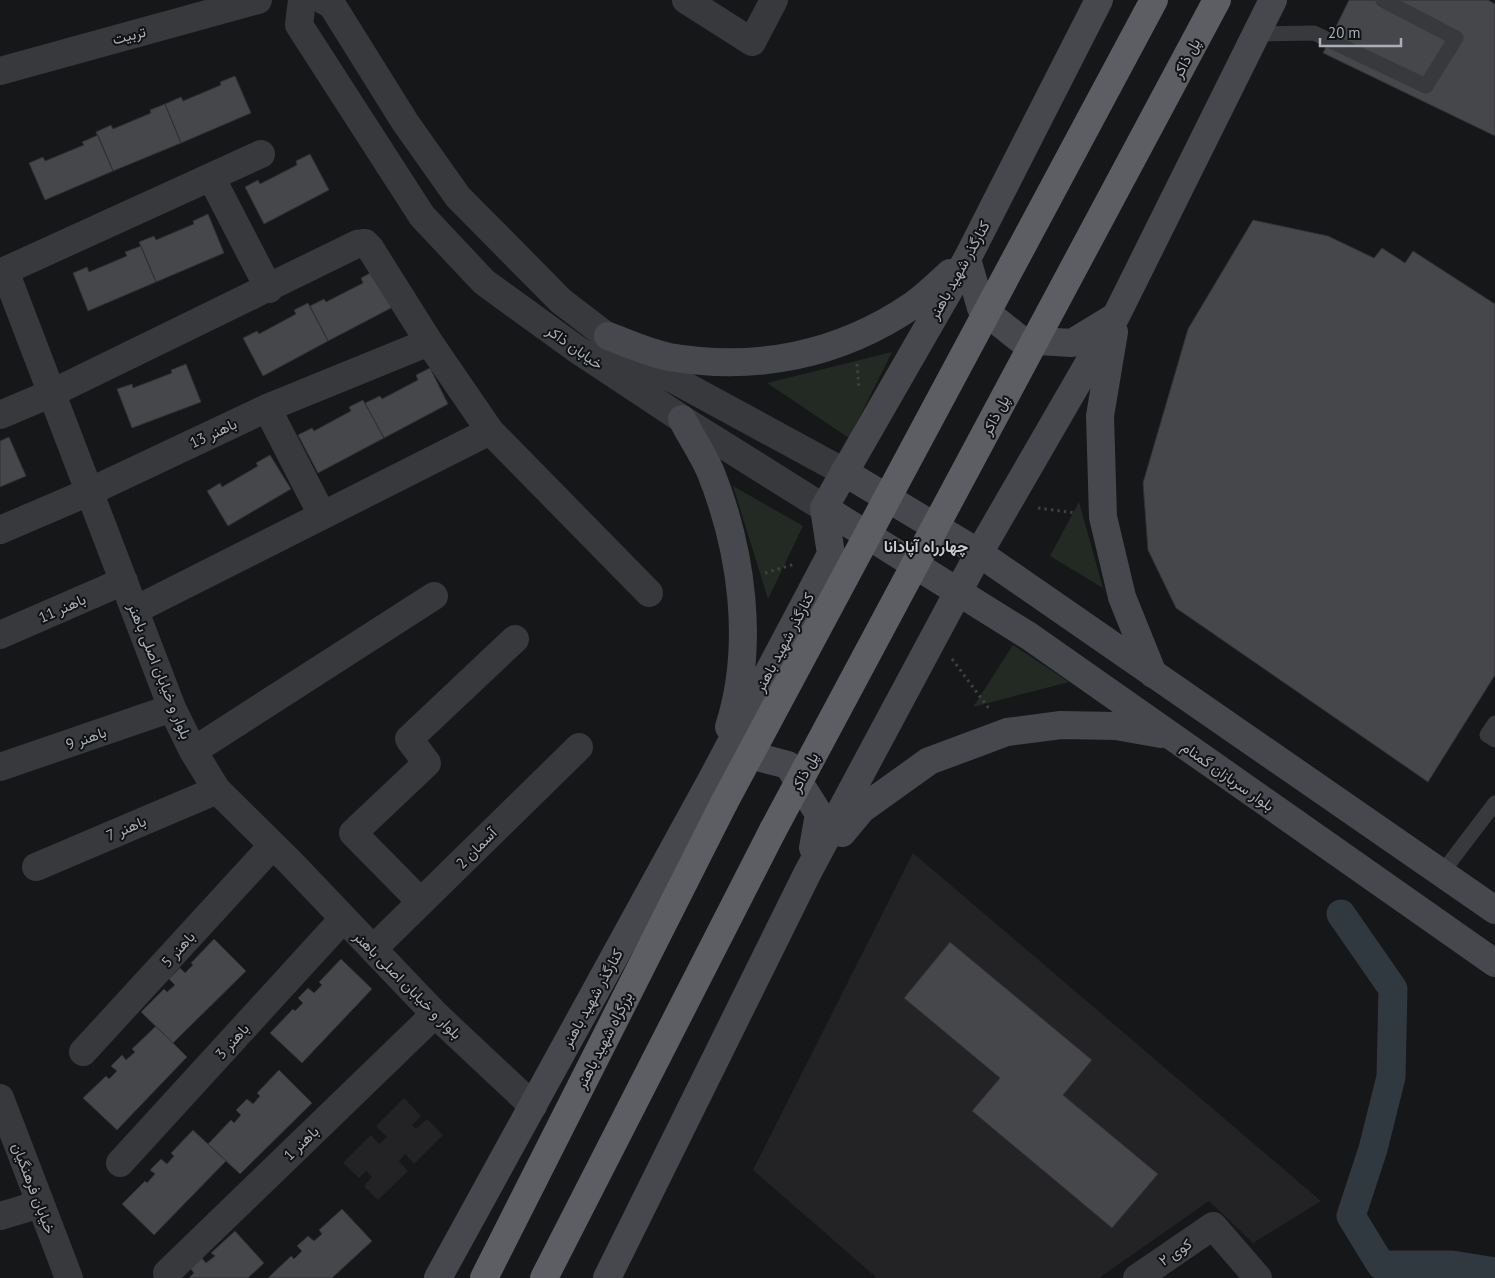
<svg xmlns="http://www.w3.org/2000/svg" width="1495" height="1278" font-family="'PT Sans',Vazirmatn,sans-serif">
<style>
.built{fill:#232325}
.green{fill:#232a24}
.lines{fill:none;stroke-linecap:round;stroke-linejoin:round}
.canal{stroke:#313940;stroke-width:29}
.building{fill:#46474b;stroke:#313134}
.path{stroke:#3e4044;stroke-width:3;stroke-dasharray:2.5 4;stroke-linecap:butt}
.service{stroke:#38393d;stroke-width:15}
.minor{stroke:#38393d;stroke-width:28}
.tertiary{stroke:#38393d;stroke-width:28}
.secondary{stroke:#46484d;stroke-width:28}
.trunk{stroke:#5c5e64;stroke-width:28}
.trunk-bridge{stroke:#5c5e64;stroke-width:28}
.labels{text-anchor:middle;dominant-baseline:central;stroke-width:4;stroke-linejoin:round;paint-order:stroke}
.street-label{font-size:15px;fill:#aaaeb7;stroke:#111213}
.neighbourhood-label{font-size:16px;font-weight:bold;fill:#cacdd3;stroke:#111213}
</style>
<rect width="100%" height="100%" fill="#161718"/>
<path class="built" d="M913,853L1321,1201L1253,1243L1209,1201L1099,1278H877L753,1170Z
M404,1098L421,1116L412,1125L416,1129L427,1119L443,1135L414,1164L405,1154L399,1161L408,1171L378,1200L364,1186L372,1177L366,1171L359,1178L343,1163L371,1135L379,1144L387,1137L376,1126Z"/>
<path class="green" d="M892,352L849,438L767,383Z
M733,486L803,526L768,599Z
M1079,502L1103,588L1050,556Z
M1013,645L1069,682L973,707Z"/>
<g class="lines">
<path class="canal" d="M1341,914L1393,989L1391,1077L1373,1149L1351,1216L1381,1265H1452L1495,1272"/>
</g>
<path class="building" d="M1349,0H1488L1495,4V136L1323,53Z
M235,76L251,113L181,143L165,104L181,97L183,101L221,85L220,82Z
M165,104L181,143L113,171L96,132L111,125L113,129L151,113L150,110Z
M98,135L113,171L45,200L29,163L43,157L45,161L84,145L82,142Z
M310,154L329,190L264,224L245,187L258,180L260,184L297,165L296,161Z
M208,214L224,253L156,282L139,242L154,236L156,240L194,224L193,221Z
M1253,220L1328,236L1374,258L1382,248L1405,263L1413,251L1495,304V675L1428,782L1176,608L1148,550L1143,483L1188,329Z
M141,246L156,282L88,311L73,273L87,267L89,272L127,256L125,252Z
M374,271L393,307L328,341L310,306L324,299L326,302L363,283L361,278Z
M308,303L328,341L263,376L243,338L257,331L259,334L296,314L294,310Z
M186,364L201,402L132,428L117,389L132,384L133,388L172,373L171,370Z
M430,368L448,404L384,438L365,403L380,396L382,399L418,380L416,375Z
M363,400L384,438L318,473L298,435L312,428L314,431L351,411L349,407Z
M9,437L26,476L0,487V441Z
M270,455L291,489L228,526L207,491L220,483L222,487L258,466L256,463Z
M214,939L246,971L173,1043L141,1012L164,989L167,992L175,985L169,979L180,968L185,973L193,965L191,963Z
M950,942L1092,1060L1063,1095L1158,1174L1112,1228L972,1111L1000,1078L904,998Z
M341,959L372,989L302,1063L270,1033L293,1009L295,1011L303,1003L298,998L308,988L314,993L322,985L319,982Z
M156,1026L187,1057L117,1130L83,1098L106,1076L109,1079L117,1071L111,1066L122,1055L126,1060L135,1052L132,1049Z
M279,1070L312,1103L240,1174L208,1144L231,1120L234,1123L241,1115L236,1110L247,1099L253,1104L260,1096L257,1093Z
M193,1130L226,1161L154,1235L122,1204L145,1181L147,1183L155,1174L150,1170L161,1159L167,1164L174,1156L171,1153Z
M342,1209L372,1241L332,1278H268L291,1256L294,1259L302,1251L297,1246L308,1236L314,1241L322,1234L319,1230Z
M235,1231L264,1263L248,1278H189L194,1273L190,1268L201,1257L206,1263L215,1256L211,1253Z"/>
<g class="lines">
<path class="path" d="M857,364L859,390
M1038,508L1076,513
M765,573L795,564
M952,659L990,710"/>
<path class="service" d="M1255,34L1314,33L1426,86L1456,38L1383,0
M1495,723L1487,735L1495,740
M1441,874L1495,803"/>
<path class="minor" d="M686,0L752,42L774,0
M211,177L269,289
M5,271L172,708L193,751L217,790L290,862L435,1014L533,1106
M0,273L261,154
M267,408L322,515
M0,415L52,393L357,244L365,243L370,248L429,342L490,431L649,593
M0,530L89,492L267,408L429,342
M135,610L490,431
M0,635L124,581
M193,751L434,596
M0,767L172,708
M36,867L217,790
M421,902L353,833L427,763L409,739L515,639
M373,949L579,747
M83,1052L273,845
M0,1098L69,1278
M120,1163L343,919
M0,1216L40,1204
M167,1273L435,1014
M1137,1278L1213,1226L1258,1278"/>
<path class="tertiary" d="M302,0L299,25L422,216L484,282L575,348L682,419L824,508
M323,0L332,5L405,122L458,197L561,301L638,360L844,472
M0,71L258,0"/>
<path class="secondary" d="M967,259L981,308L1021,340L1072,343L1113,318
M1114,332L1100,416L1103,517L1122,597L1153,674
M608,336C627,343 649,353 669,357C756,372 840,355 913,305C926,296 938,284 950,273
M682,419C691,437 703,454 711,473C742,551 755,646 729,727
M844,472L979,553L1495,910
M824,508L1029,636L1495,963
M729,752L731,750L788,765L819,814L813,848
M842,833L862,809L929,761L1007,732L1061,725L1116,726L1161,734
M438,1278L713,777L831,554L824,508L967,259L1099,0
M607,1278L808,872L979,553L1116,316L1273,0"/>
<path class="trunk" d="M484,1278L724,803
M544,1278L773,830"/>
<path class="trunk-bridge" d="M724,803L1154,0
M773,830L1217,0"/>
</g>
<g class="labels">
<g class="street-label">
<text transform="translate(129 35) rotate(-15)">تربیت</text>
<text transform="translate(1186 58) rotate(-62)">پل ذاکر</text>
<text transform="translate(959 270) rotate(-61)">کنارگذر شهید باهنر</text>
<text transform="translate(575 347) rotate(35)">خیابان ذاکر</text>
<text transform="translate(995 415) rotate(-62)">پل ذاکر</text>
<text transform="translate(213 433) rotate(-25)">باهنر 13</text>
<text transform="translate(62 608) rotate(-24)">باهنر 11</text>
<text transform="translate(784 642) rotate(-62)">کنارگذر شهید باهنر</text>
<text transform="translate(160 671) rotate(68)">بلوار و خیابان اصلی باهنر</text>
<text transform="translate(86 738) rotate(-19)">باهنر 9</text>
<text transform="translate(804 772) rotate(-62)">پل ذاکر</text>
<text transform="translate(1228 776) rotate(35)">بلوار سربازان گمنام</text>
<text transform="translate(126 828) rotate(-23)">باهنر 7</text>
<text transform="translate(476 848) rotate(-45)">آسمان 2</text>
<text transform="translate(178 949) rotate(-48)">باهنر 5</text>
<text transform="translate(408 985) rotate(45)">بلوار و خیابان اصلی باهنر</text>
<text transform="translate(592 998) rotate(-61)">کنارگذر شهید باهنر</text>
<text transform="translate(604 1040) rotate(-63)">بزرگراه شهید باهنر</text>
<text transform="translate(232 1041) rotate(-48)">باهنر 3</text>
<text transform="translate(301 1143) rotate(-44)">باهنر 1</text>
<text transform="translate(34 1188) rotate(69)">خیابان فرهنگیان</text>
<text transform="translate(1175 1252) rotate(-34)">کوی ۲</text>
</g>
<g class="neighbourhood-label">
<text x="926" y="546">چهارراه آپادانا</text>
</g>
</g>
<path d="M1320 38v8h81v-8" fill="none" stroke="#aaaeb7" stroke-width="2.5"/>
<text x="1328" y="38" font-size="15" fill="#aaaeb7" stroke="#111213" stroke-width="4" paint-order="stroke">20 m</text>
</svg>
